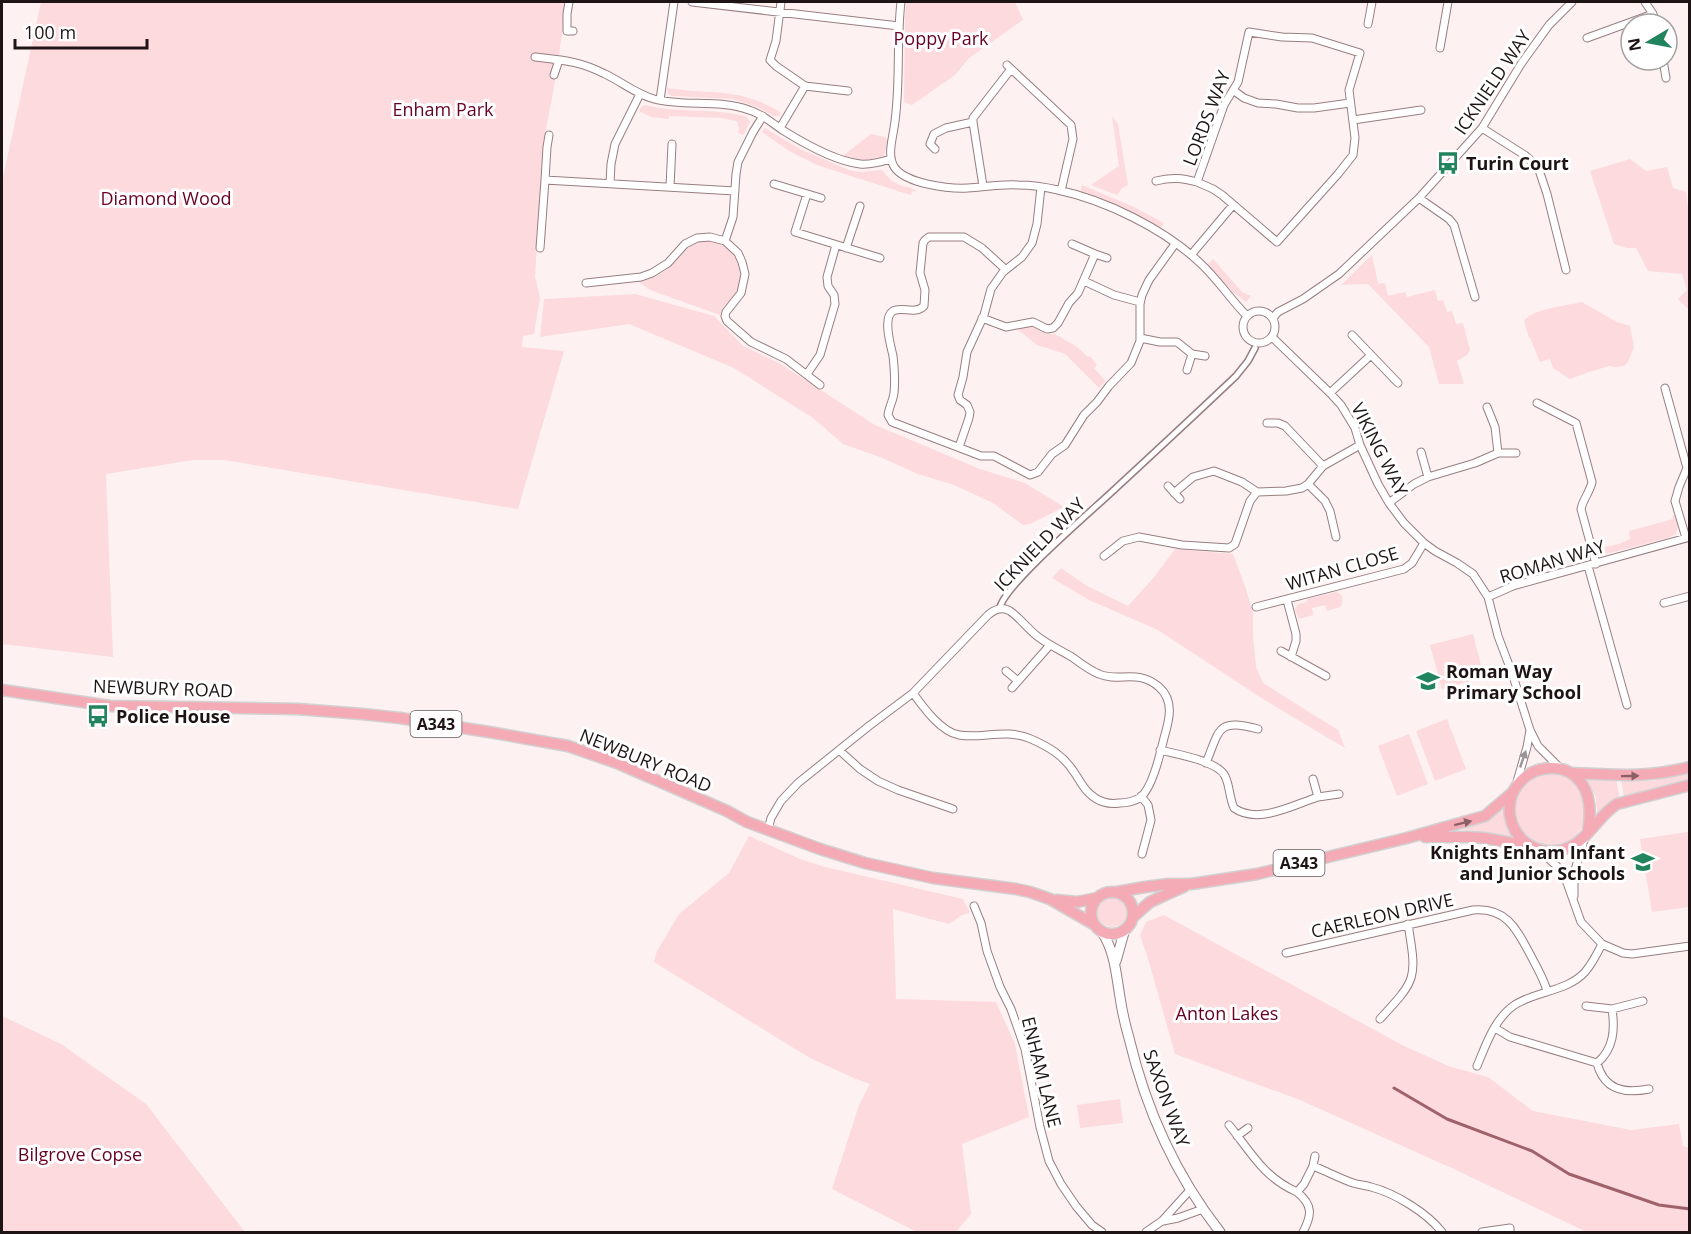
<svg xmlns="http://www.w3.org/2000/svg" width="1691" height="1234" font-family="'Open Sans',sans-serif">
<style>
.green{fill:#fddadd}
.lines{fill:none;stroke-linecap:round;stroke-linejoin:round}
.stream{stroke:#a0626a;stroke-width:3}
.pedestrian-casing{stroke:#987e80;stroke-width:8}
.minor-casing{stroke:#987e80;stroke-width:9}
.tertiary-casing{stroke:#987e80;stroke-width:11}
.primary-casing{stroke:#d2d0d0;stroke-width:13}
.pedestrian{stroke:#fff;stroke-width:5}
.minor{stroke:#fff;stroke-width:7}
.tertiary{stroke:#fff;stroke-width:9}
.primary{stroke:#f5abb6;stroke-width:10}
.oneway{fill:#9a9596}
.oneway2{fill:#8a6066}
.labels{text-anchor:middle;dominant-baseline:central;stroke-width:6;stroke-linejoin:round;paint-order:stroke}
.shield{fill:#fff;stroke:#625a5b;stroke-width:1.5}
.shield-label{font-size:16px;font-weight:bold;fill:#1e1415}
.park-label{font-size:18px;fill:#670022;stroke:#fff}
.street-label{font-size:18px;fill:#1e1415;stroke:#fff}
.poi-label{font-size:18px;font-weight:bold;fill:#1e1415;stroke:#fff;text-anchor:start}
</style>
<rect width="100%" height="100%" fill="#fef1f2"/>
<path class="green" d="M41,2H567L553,93L543,144L535,277L540,298L534,334L523,336L522,347L564,351L518,509L224,460H193L106,474L113,657L2,644V182Z
M907,2H1015L1023,20L969,58L955,75L912,105L904,102L905,13Z
M667,88C711,95 742,87 781,113L779,116H774L757,107L733,99L672,96L668,94Z
M645,105C679,114 714,107 747,117L750,122L743,135L738,133L739,129L737,121L721,118L669,116V119L651,117L639,111L641,107Z
M1112,116L1118,124L1128,185L1122,188L1117,195L1091,185L1119,166Z
M765,128L800,149L849,170L860,172L882,170C888,178 893,183 903,186C909,188 912,187 917,192L912,191L911,195L904,193L817,165L789,151L762,132Z
M871,134L885,137L888,140L884,156L862,161L844,156L845,154Z
M1630,159L1646,171L1667,167L1673,188L1686,192L1690,221L1689,310L1678,299L1687,290L1682,274L1648,271L1636,248H1627L1614,244L1590,171Z
M1082,185L1132,206L1164,223L1160,229L1118,206L1080,192Z
M704,241C730,240 749,262 739,289C735,299 722,304 720,315L650,290L639,282C651,280 664,273 673,264C683,253 688,243 704,241Z
M1372,255L1378,284L1385,283L1388,296L1405,292L1407,297L1435,290L1438,301L1443,300L1447,312L1452,311L1456,324L1463,323L1470,350L1467,355L1457,361L1464,384H1439L1429,347L1368,284L1341,285Z
M1213,259L1242,292L1251,296L1246,302L1233,292L1207,265Z
M635,294L714,316L743,346L779,363L875,425L980,469L1025,483L1064,507L1030,524L1023,525L993,503L954,485L918,474L880,457L843,444L813,418L734,368L629,324L540,337L544,299Z
M1582,302L1617,322L1630,326L1634,347L1628,362L1624,366L1616,367L1609,366L1589,372L1570,379L1553,368L1550,359L1540,362L1530,338H1529L1524,321C1533,308 1566,306 1582,302Z
M1029,325L1046,334H1055L1077,347L1088,357L1090,356L1097,365L1094,368L1106,381L1099,388L1065,354L1037,345L1017,329Z
M1677,515L1679,523L1676,534L1668,538L1606,554L1605,547L1619,544L1630,539L1629,531L1673,519L1672,516Z
M1175,549L1233,554L1245,586L1253,613V635L1256,667L1263,683L1338,730L1345,748L1263,699L1158,630L1089,600L1052,578L1061,568L1087,586L1128,606L1155,576Z
M1336,592C1343,593 1344,602 1340,607L1327,611L1325,605L1312,608L1313,615L1299,619L1295,609L1298,604L1307,602V599Z
M1473,634L1484,677L1442,689L1430,645Z
M1447,719L1466,769L1435,781L1416,731Z
M1409,734L1428,784L1397,796L1378,746Z
M1689,772V779L1624,797L1621,780L1652,781Z
M1515 810a36 36 0 1 1 72 0a36 36 0 1 1-72 0Z
M1584,777L1616,779L1620,799L1597,815L1596,797Z
M1504,808L1505,819L1515,838L1463,830L1464,828C1482,824 1491,820 1504,808Z
M1688,832L1689,907L1652,912L1640,839Z
M749,836L800,859L825,867L963,899L970,913L962,915L949,924L893,909L896,999L996,1002L1015,1044L1029,1117L962,1144L971,1214L956,1232H917L832,1189L859,1105L870,1084L856,1079L810,1058L654,962L657,951L679,914L729,873Z
M1097 912a15 15 0 1 1 30 0a15 15 0 1 1-30 0Z
M1164,915L1404,1046L1451,1067L1488,1077L1533,1111L1631,1130L1679,1124L1683,1146L1689,1148V1232H1587L1456,1170L1300,1100L1175,1054L1149,962L1140,935L1146,922Z
M2,1016L61,1044L146,1104L245,1232H2Z
M1120,1099L1123,1123L1080,1128L1077,1105Z"/>
<g class="lines">
<path class="stream" d="M1394,1088L1447,1119L1532,1151L1569,1174L1659,1205L1690,1209"/>
<g class="pedestrian-casing">
<path id="pedestrian" d="M1000,608C1003,586 1094,509 1115,489C1155,452 1196,414 1236,376L1248,361L1255,348"/>
</g>
<g class="minor-casing">
<path id="minor" d="M569,2L567,14V31H573
M692,2L899,26
M781,2L776,41L770,60L776,66L805,86
M901,2C896,44 901,87 894,128C892,141 887,157 895,168C907,184 949,189 968,188C985,187 1001,184 1018,185C1032,185 1045,187 1058,190C1105,200 1164,229 1199,262C1217,278 1230,299 1247,316
M1645,2L1653,14L1656,24
M1368,24L1372,2
M1249,32L1282,37L1312,38L1360,53L1349,90L1355,138L1353,155L1338,174L1277,242L1222,195L1213,189L1197,182L1224,105L1238,82Z
M1587,38L1653,14
M1440,48L1448,2
M535,57C562,60 580,61 605,74C622,82 636,94 654,99C685,107 719,99 749,110C763,114 773,124 784,131C805,144 835,161 860,164C870,165 881,162 891,159
M1663,60L1666,78
M1007,65L1071,125L1073,139L1061,191
M554,75L559,60
M1233,90L1244,98L1258,103L1276,104L1298,108H1314L1350,103
M660,100L674,2
M1353,120L1421,110
M780,128L805,86L848,91
M1482,128L1526,156L1538,167L1547,194L1566,270
M935,149L930,144L934,134L946,128L973,122
M545,180L547,147L549,135
M1156,181C1171,177 1182,178 1197,182
M610,183L611,164L615,144L640,94
M774,184L821,198
M983,186L973,122V118L1011,69
M670,187L672,144
M807,194L795,232L880,258
M1419,198L1449,219L1454,225L1475,297
M725,241L733,217L736,174L738,162L753,132L763,116
M540,248L545,180L735,191
M846,248L860,206
M1095,254L1107,258
M1191,255L1233,205
M1005,269L982,248L964,237H929L925,240L923,243L920,273L925,290L924,306C915,315 902,306 893,311C882,318 891,346 893,356C894,365 895,384 894,393C893,401 889,407 888,415L892,422L981,456H994L1030,475L1038,472L1052,454L1065,445L1084,415L1097,402L1109,386L1131,363L1140,341V304L1142,295L1149,280L1175,244
M1084,281L1114,295L1140,302
M586,283L641,277L652,273L668,263L685,244L697,238L710,237L725,241L738,253L742,262L745,274L741,293L726,312L725,316L727,321L751,342L786,359L820,385
M1243 327a16 16 0 1 1 32 0a16 16 0 1 1-32 0Z
M982,318L1006,327L1033,322L1047,329L1053,328L1058,323L1069,303L1078,293L1095,254L1072,244
M1273,318L1278,312L1303,299L1339,274L1419,198L1482,128L1521,64L1549,25L1572,2
M1352,335L1398,383
M1272,337L1330,393L1341,405L1355,428L1360,445L1378,484L1389,503L1404,523L1424,543L1435,551L1457,563L1473,574L1488,597L1498,636L1512,673L1530,730L1538,746L1560,768
M1140,338L1160,342H1177L1192,354L1205,356
M1187,370L1192,354
M807,374L820,355L835,304L834,295L828,286L827,277L836,245
M1665,388L1687,468L1679,487L1675,501L1686,538
M1330,393L1371,355
M1537,403L1576,423L1592,482C1590,492 1583,499 1581,509L1596,564
M1487,407L1495,427L1498,453
M1267,423H1278L1285,426L1323,466
M959,447L969,418L970,412L967,405L960,400L958,395L963,377L967,352L984,315L991,289L1003,272L1022,257L1032,243L1037,224L1041,187
M1421,452L1428,477
M1308,484L1325,501L1330,511L1336,537
M1168,486L1180,499
M1174,493L1193,477L1214,471L1242,482L1257,492
M1389,503L1414,484L1428,477L1475,463L1498,453H1516
M1104,556L1123,541L1139,537L1182,545L1229,548L1235,544L1250,501L1257,492L1286,491L1302,488L1308,484L1323,466L1360,445
M1588,566L1627,705
M1488,597L1513,586L1690,537
M1287,600L1296,634V641L1291,657
M1664,603L1690,596
M1256,607L1404,569L1412,563L1424,543
M1281,651L1326,676
M1006,671L1018,681
M1012,688L1050,645
M839,750L860,769L878,781L898,790L953,809
M1160,750C1176,754 1218,761 1225,776C1230,786 1229,797 1234,808C1258,825 1293,805 1318,797L1313,779
M1206,763C1220,729 1217,718 1258,729
M1516,785L1527,747L1530,730
M1141,796L1148,805L1151,820L1142,854
M1318,797L1339,794
M768,830L771,818L781,801L798,783L869,726L913,693L988,615C995,609 1002,606 1010,611C1020,618 1027,628 1037,636C1047,644 1060,650 1072,657C1080,663 1089,670 1099,674C1119,683 1137,668 1159,687C1175,701 1169,721 1164,738C1160,754 1153,786 1141,797C1135,801 1126,803 1119,803C1109,805 1097,801 1090,794C1083,788 1079,779 1074,772C1063,755 1049,747 1031,739C1005,728 983,739 959,735C941,732 923,707 913,693
M1541,852L1559,868L1566,880L1581,922L1602,944L1623,953L1632,954L1690,946
M1574,896V873L1585,837
M974,906L981,923L987,951L1000,987L1011,1009L1025,1049L1040,1127L1049,1161L1061,1184L1076,1206L1092,1225L1102,1232
M1286,953L1473,910C1507,907 1517,930 1531,956C1537,968 1544,979 1547,991
M1586,1006L1612,1009L1643,1001
M1612,1009C1615,1029 1614,1049 1597,1063C1604,1090 1624,1094 1649,1089
M1380,1019C1417,979 1417,979 1408,924
M1495,1028L1510,1037L1597,1063
M1477,1066C1486,1045 1494,1020 1513,1006C1534,991 1567,992 1585,972C1592,964 1597,954 1602,944
M1229,1125C1251,1152 1263,1177 1297,1192
M1237,1136L1248,1128
M1313,1166L1315,1156
M1163,1221L1178,1218L1203,1209
M1146,1232L1162,1221L1190,1190
M1303,1232C1312,1215 1313,1205 1297,1192L1304,1184L1313,1166C1326,1171 1339,1178 1353,1183C1359,1185 1365,1185 1371,1187C1395,1193 1427,1213 1442,1232
M1482,1232L1510,1228V1232"/>
</g>
<g class="tertiary-casing">
<path id="tertiary" d="M1102,932C1115,952 1116,974 1120,997C1122,1011 1125,1024 1129,1038C1146,1110 1174,1173 1220,1232
M1116,961L1125,929"/>
</g>
<g class="primary-casing">
<path id="primary" d="M2,690L110,706L298,709L362,714L400,718L489,732L568,746L617,763L727,811L747,822L820,849L865,863L933,878L1016,889L1030,892L1050,899L1095,925
M1572,773C1615,775 1647,778 1690,767
M1588,831C1604,743 1502,756 1510,816C1512,827 1517,836 1526,843C1538,852 1556,854 1570,847C1589,838 1599,815 1617,804L1690,785
M1425,837H1466L1484,838L1529,846
M1091 913a21 21 0 1 1 42 0a21 21 0 1 1-42 0Z
M1117,892L1145,887L1169,884H1191L1257,874L1407,838L1485,816L1512,793
M1057,900L1077,902L1097,898
M1134,916L1150,902L1185,886"/>
</g>
<use href="#pedestrian" class="pedestrian"/>
<use href="#minor" class="minor"/>
<use href="#tertiary" class="tertiary"/>
<use href="#primary" class="primary"/>
</g>
<defs><path id="oneway-solid" d="M-6-.8H1V-3.2L6.5 0L1 3.2V.8H-6Z" transform="scale(1.5)"/></defs>
<use class="oneway" href="#oneway-solid" transform="translate(1523 759) rotate(-71)"/>
<g class="oneway2">
<use href="#oneway-solid" transform="translate(1630 776) rotate(-1)"/>
<use href="#oneway-solid" transform="translate(1463 823) rotate(-14)"/>
</g>
<defs>
<g id="bus-bare" transform="scale(1.8)"><path d="M-5-6H5V4H4V6H2V4H-2V6H-4V4H-5ZM-3.5-4V0h7V-4ZM-3.5 1.2v1.5H-2V1.2ZM2 1.2v1.5H3.5V1.2Z" fill="#21845d" stroke="#fff" stroke-width="2.5" paint-order="stroke"/></g>
<g id="school-bare" transform="scale(1.8)"><path d="M0-5L7-2L0 1L-7-2ZM-4 1L0 2.5L4 1V4Q0 6-4 4Z" fill="#21845d" stroke="#fff" stroke-width="2.5" paint-order="stroke"/></g>
</defs>
<g fill-rule="evenodd">
<use href="#bus-bare" x="1448" y="163"/>
<use href="#school-bare" x="1428" y="681"/>
<use href="#bus-bare" x="98" y="716"/>
<use href="#school-bare" x="1643" y="862"/>
</g>
<g class="labels">
<g class="shield">
<rect x="410.5" y="711" width="51" height="26" rx="4.5"/>
<rect x="1273.5" y="850" width="51" height="26" rx="4.5"/>
</g>
<g class="shield-label">
<text x="436" y="724">A343</text>
<text x="1299" y="863">A343</text>
</g>
<g class="park-label">
<text x="941" y="38">Poppy Park</text>
<text x="443" y="109">Enham Park</text>
<text x="166" y="198">Diamond Wood</text>
<text x="1227" y="1013">Anton Lakes</text>
<text x="80" y="1154">Bilgrove Copse</text>
</g>
<g class="street-label">
<text transform="translate(1492 82) rotate(-56)">ICKNIELD WAY</text>
<text transform="translate(1206 118) rotate(-69)">LORDS WAY</text>
<text transform="translate(1380 449) rotate(63)">VIKING WAY</text>
<text transform="translate(1039 544) rotate(-46)">ICKNIELD WAY</text>
<text transform="translate(1552 561) rotate(-17)">ROMAN WAY</text>
<text transform="translate(1342 568) rotate(-16)">WITAN CLOSE</text>
<text transform="translate(163 688) rotate(2)">NEWBURY ROAD</text>
<text transform="translate(646 760) rotate(22)">NEWBURY ROAD</text>
<text transform="translate(1382 915) rotate(-13)">CAERLEON DRIVE</text>
<text transform="translate(1042 1072) rotate(76)">ENHAM LANE</text>
<text transform="translate(1167 1098) rotate(70)">SAXON WAY</text>
</g>
<g class="poi-label">
<text x="1466" y="163">Turin Court</text>
<text x="1446" y="671">Roman Way<tspan x="1446" dy="21">Primary School</tspan></text>
<text x="116" y="716">Police House</text>
<text x="1625" y="852" text-anchor="end">Knights Enham Infant<tspan x="1625" dy="21">and Junior Schools</tspan></text>
</g>
</g>
<rect width="1691" height="1234" fill="none" stroke="#1e1415" stroke-width="6"/>
<g transform="translate(1649 42) rotate(260)"><circle r="28" fill="#ffffff" stroke="#a5a1a1" stroke-width="1.5"/>
<path d="M0-4.5L10 22L0 15L-10 22Z" fill="#21845d"/>
<text y="-9" font-size="16" font-weight="bold" text-anchor="middle" fill="#1e1415">N</text>
</g>
<path d="M15 39v9h132v-9" fill="none" stroke="#1e1415" stroke-width="3"/>
<text x="24" y="39" font-size="18" fill="#1e1415" stroke="#ffffff" stroke-width="4.5" paint-order="stroke">100 m</text>
</svg>
